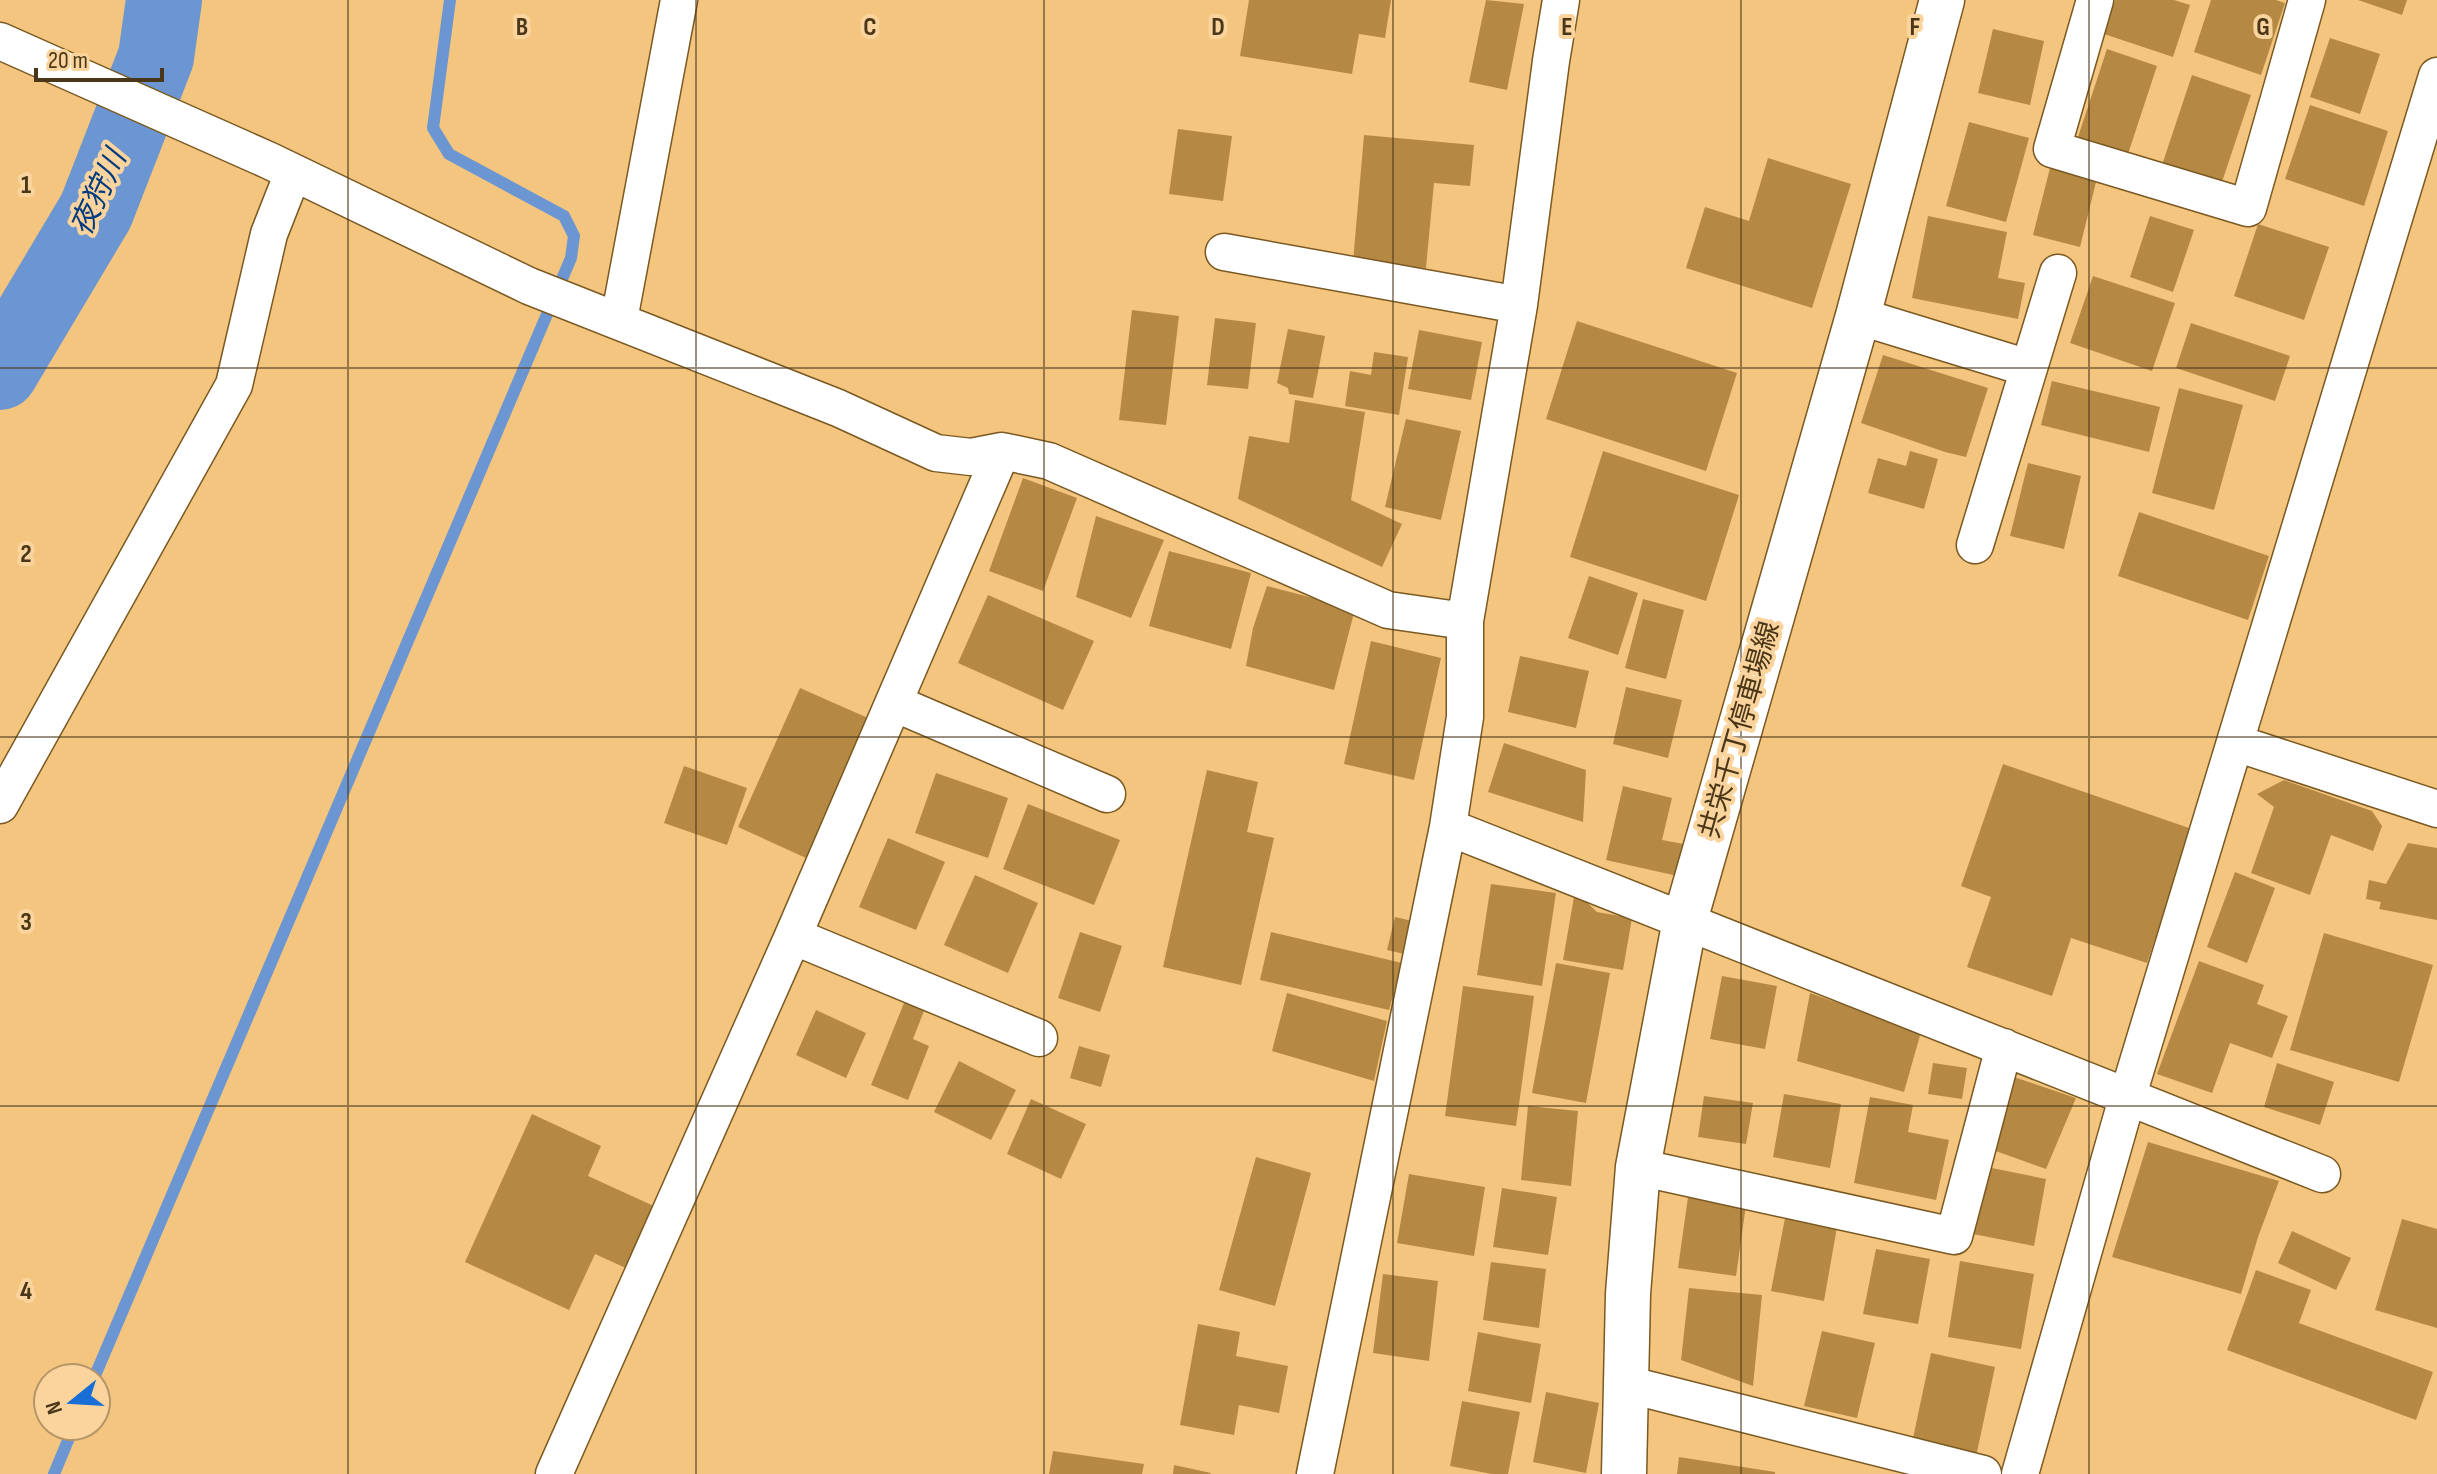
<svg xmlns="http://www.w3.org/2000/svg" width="2437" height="1474" font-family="'Sofia Sans Condensed','Noto Sans JP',sans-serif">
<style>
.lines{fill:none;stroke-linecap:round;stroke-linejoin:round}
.stream{stroke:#6c96d2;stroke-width:12}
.river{stroke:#6c96d2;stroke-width:76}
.building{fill:#b58944}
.minor-casing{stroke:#7a5922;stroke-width:39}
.secondary-casing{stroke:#7a5922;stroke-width:47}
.minor{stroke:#fff;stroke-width:36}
.secondary{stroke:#fff;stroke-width:44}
.grid{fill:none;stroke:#4a3719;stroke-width:2;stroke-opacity:0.55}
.labels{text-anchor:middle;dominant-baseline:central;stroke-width:8;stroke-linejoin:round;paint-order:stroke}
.street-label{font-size:28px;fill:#4a3719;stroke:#fad49c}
.water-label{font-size:30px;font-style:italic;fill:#003b82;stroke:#fad49c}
.grid-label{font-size:26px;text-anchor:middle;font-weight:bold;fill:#4a3719;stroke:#fad49c;stroke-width:8;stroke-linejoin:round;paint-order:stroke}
</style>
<rect width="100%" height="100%" fill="#f4c57e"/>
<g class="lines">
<path class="stream" d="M94,1378L571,258L574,236L564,216L449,154L433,128L450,0
M54,1474L74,1426"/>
<path class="river" d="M0,372L96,211L156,57L164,0"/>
</g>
<path class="building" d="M1249,0H1391L1385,38L1359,34L1352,74L1240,56Z
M1486,0L1524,4L1507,90L1469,82Z
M2115,0H2174L2190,5L2173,57L2104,34Z
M2211,0H2276L2285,3L2261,75L2194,52Z
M2358,0H2407L2402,15Z
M1993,29L2044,41L2030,105L1978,93Z
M2330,38L2380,54L2360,114L2310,97Z
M2107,49L2157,66L2128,154L2078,137Z
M2192,75L2251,95L2221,185L2162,165Z
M2310,105L2388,131L2364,206L2285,179Z
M1969,122L2029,138L2006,222L1946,206Z
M1178,129L1232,136L1223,201L1169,194Z
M1364,135L1474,145L1470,186L1434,183L1426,268L1353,262Z
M1768,158L1851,184L1812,308L1686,268L1705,207L1749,221Z
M2050,168L2097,178L2080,247L2033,235Z
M1928,216L2007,232L1998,278L2025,283L2018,319L1912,298Z
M2150,216L2194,230L2173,292L2130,277Z
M2258,224L2329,247L2304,320L2234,296Z
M2093,276L2175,303L2152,371L2070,343Z
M1132,310L1179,316L1166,425L1119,420Z
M1215,318L1256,323L1248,389L1207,385Z
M1577,321L1737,373L1706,471L1546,419Z
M2191,323L2290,356L2275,401L2176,368Z
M1288,329L1325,336L1313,398L1289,394L1288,388L1277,383Z
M1419,330L1482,342L1471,400L1408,389Z
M1374,352L1408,357L1399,415L1345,406L1350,371L1371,375Z
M1883,355L1988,388L1966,457L1945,452L1861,423Z
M2052,381L2160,407L2149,452L2041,425Z
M2179,388L2243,405L2214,510L2152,493Z
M1295,400L1365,412L1351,500L1402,524L1382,567L1238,499L1249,436L1289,443Z
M1406,419L1461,431L1441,520L1385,507Z
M1603,451L1739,495L1706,601L1570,557Z
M1910,451L1938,459L1924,509L1868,493L1878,458L1906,466Z
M2028,463L2081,476L2064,549L2010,536Z
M1023,478L1077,498L1043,591L989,571Z
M2139,512L2269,556L2248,620L2118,576Z
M1096,516L1164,540L1131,618L1076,597Z
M1169,551L1251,573L1231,649L1149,626Z
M1589,576L1638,593L1618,655L1568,638Z
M1267,586L1355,609L1334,690L1246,666L1253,628Z
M988,595L1094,641L1063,710L958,663Z
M1643,599L1684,610L1666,679L1625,668Z
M1371,641L1441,658L1414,780L1344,764Z
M1520,656L1589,671L1576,728L1508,712Z
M1626,687L1682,700L1668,758L1613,744Z
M800,688L868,718L806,858L738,827Z
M1504,743L1586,770L1583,822L1488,792Z
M2003,764L2192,829L2147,963L2071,938L2052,996L1967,967L1991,897L1961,886Z
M684,766L747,788L727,845L664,823Z
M1207,770L1258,782L1247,832L1274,838L1241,985L1163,967Z
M936,773L1008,798L988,858L915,833Z
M2284,780L2372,811L2382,826L2373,851L2331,835L2310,895L2251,873L2274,807L2257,794Z
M1623,786L1672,798L1662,840L1689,845L1682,877L1606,860Z
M1028,804L1120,840L1094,905L1003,869Z
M888,838L945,862L916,930L859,907Z
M2408,843L2437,848V920L2379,909L2381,902L2366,899L2369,880L2386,884Z
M2235,872L2275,888L2247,963L2207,947Z
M975,875L1038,903L1008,973L944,945Z
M1491,884L1556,893L1542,986L1477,975Z
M1575,891L1597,912L1632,918L1623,970L1563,960Z
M1395,917L1421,923L1413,956L1387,950Z
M1080,932L1122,946L1100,1012L1058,998Z
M1271,932L1402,963L1389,1010L1260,980Z
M2324,933L2433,965L2399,1082L2290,1050Z
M2199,961L2264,985L2257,1004L2288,1016L2272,1058L2230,1043L2212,1093L2157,1074Z
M1556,963L1610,973L1586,1103L1532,1093Z
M1722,976L1777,986L1765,1049L1710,1039Z
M1463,986L1534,996L1516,1126L1445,1116Z
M1287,993L1387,1021L1374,1081L1272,1051Z
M1810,993L1921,1032L1904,1092L1797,1061Z
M906,998L924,1011L913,1039L929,1046L908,1100L871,1085Z
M816,1010L866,1033L846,1078L796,1055Z
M1079,1046L1110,1055L1101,1087L1070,1078Z
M959,1061L1016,1090L991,1140L934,1112Z
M1933,1063L1967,1068L1962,1099L1928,1094Z
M2277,1063L2334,1082L2320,1125L2264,1107Z
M2014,1077L2076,1098L2046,1169L1993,1150Z
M1784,1094L1841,1104L1830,1168L1773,1157Z
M1704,1096L1753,1103L1746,1144L1698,1137Z
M1870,1097L1913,1105L1908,1132L1949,1140L1936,1200L1854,1183Z
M1031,1099L1086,1124L1061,1179L1007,1154Z
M1528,1106L1578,1111L1571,1186L1521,1180Z
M532,1114L601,1146L588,1176L656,1207L628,1269L595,1254L569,1310L465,1262Z
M2148,1142L2279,1181L2258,1237L2241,1294L2112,1257Z
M1256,1157L1311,1173L1275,1306L1219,1290Z
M1982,1166L2046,1179L2034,1246L1968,1233Z
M1409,1174L1485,1187L1474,1256L1397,1243Z
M1502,1188L1557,1197L1548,1255L1493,1247Z
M1688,1197L1746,1205L1736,1276L1678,1268Z
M1785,1218L1837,1227L1824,1301L1771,1291Z
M2402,1219L2437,1229V1328L2375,1310Z
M2292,1231L2351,1258L2336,1290L2278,1263Z
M1876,1249L1930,1259L1918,1324L1863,1314Z
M1960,1261L2034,1274L2021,1349L1948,1337Z
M1491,1262L1546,1269L1539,1328L1483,1320Z
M2256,1270L2311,1290L2299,1323L2433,1372L2416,1420L2227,1350Z
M1383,1274L1438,1281L1429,1361L1373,1353Z
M1689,1288L1762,1295L1753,1386L1681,1360Z
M1198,1324L1240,1332L1236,1356L1288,1366L1279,1413L1239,1405L1234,1435L1180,1425Z
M1822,1331L1875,1343L1857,1418L1804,1406Z
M1478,1332L1541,1344L1531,1403L1468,1391Z
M1931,1353L1995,1367L1976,1457L1912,1443Z
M1546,1392L1599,1403L1586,1473L1533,1462Z
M1462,1401L1520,1412L1508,1474H1492L1450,1466Z
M1053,1451L1144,1464L1142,1474H1049Z
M1679,1457L1775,1472V1474H1677Z
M1174,1465L1211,1473L1210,1474H1173Z"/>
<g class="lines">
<g class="minor-casing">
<path id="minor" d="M2095,0L2052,149L2248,208L2307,0
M0,41L270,161L529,286L838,408L936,453L971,457L1002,451L1049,461L1388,610L1465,621
M1224,252L1519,305
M1858,316L2028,368
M619,320L679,0
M1975,545L2058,273
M894,703L1107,794
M2236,743L2437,809
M0,805L234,385L269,234L293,173
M1448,827L2322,1174
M793,936L1039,1038
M1638,1167L1954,1236L2004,1047
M1626,1384L1983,1474
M554,1474L793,936L1002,451
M1315,1474L1448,827L1465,717V621L1519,305L1551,61L1561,0
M2020,1474L2128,1095L2437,76"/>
</g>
<g class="secondary-casing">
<path id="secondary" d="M1624,1474L1628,1294L1638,1167L1685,920L1858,316L1942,0"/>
</g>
<use href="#minor" class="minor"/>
<use href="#secondary" class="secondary"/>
</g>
<path class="grid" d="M348,0V1474M696,0V1474M1044,0V1474M1393,0V1474M1741,0V1474M2089,0V1474M0,368H2437M0,737H2437M0,1106H2437"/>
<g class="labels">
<g class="street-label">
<text transform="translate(1740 730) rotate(-74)">共栄千丁停車場線</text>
</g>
<g class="water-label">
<text transform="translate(99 193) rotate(-65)">夜狩川</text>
</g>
</g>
<g class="grid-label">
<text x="522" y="35">B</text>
<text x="870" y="35">C</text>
<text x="1218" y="35">D</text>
<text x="1567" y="35">E</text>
<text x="1915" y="35">F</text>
<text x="2263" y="35">G</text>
<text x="26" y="193">1</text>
<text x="26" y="562">2</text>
<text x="26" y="930">3</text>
<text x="26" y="1299">4</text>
</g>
<g transform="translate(72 1402) rotate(252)"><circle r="38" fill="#fad49c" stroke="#b49568" stroke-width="2"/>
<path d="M0-6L14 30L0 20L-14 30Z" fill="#186dd6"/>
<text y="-12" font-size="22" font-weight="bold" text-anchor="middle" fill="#4a3719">N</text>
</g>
<path d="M36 68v12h126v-12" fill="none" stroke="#4a3719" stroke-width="4"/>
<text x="48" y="68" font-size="24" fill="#4a3719" stroke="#fad49c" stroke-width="6" paint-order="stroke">20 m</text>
</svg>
